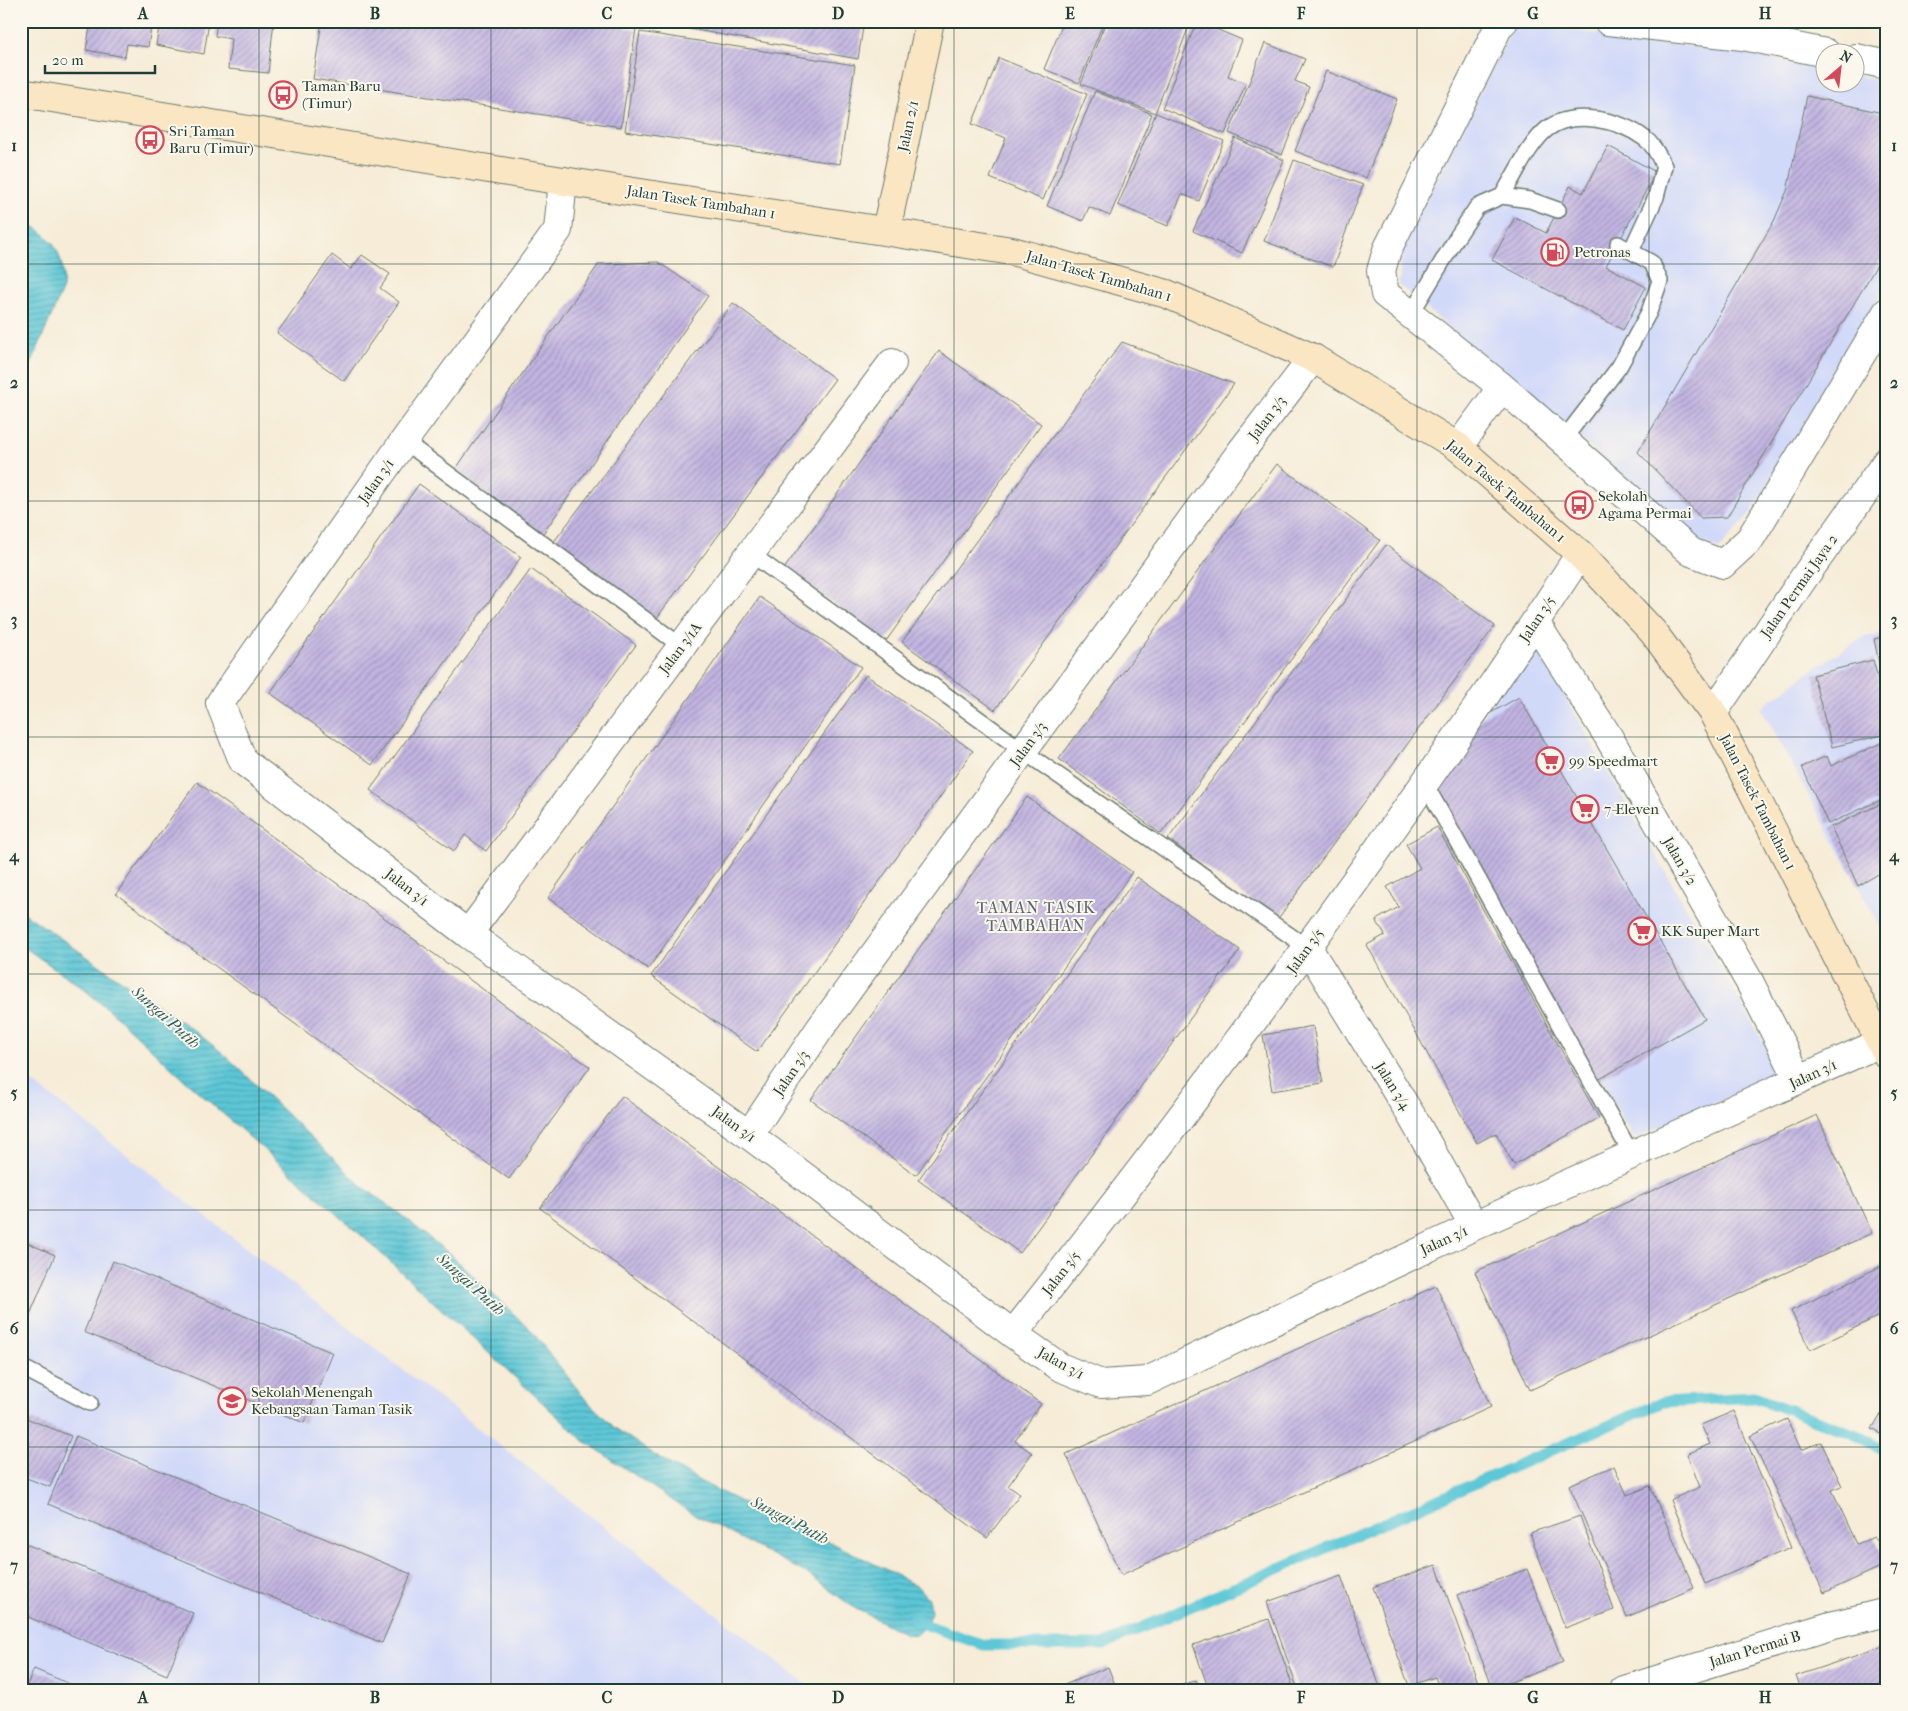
<svg xmlns="http://www.w3.org/2000/svg" width="1908" height="1711" font-family="'IM FELL French Canon',serif">
<style>
.built{fill:#d1d9f9}
.water{fill:url(#water-rules);stroke:#3e8286}
.lines{fill:none;stroke-linecap:round;stroke-linejoin:round}
.stream{stroke:#5dc7d7;stroke-width:11}
.building{fill:url(#building-hatch)}
.lane-casing{stroke:#6a7a6d;stroke-width:18}
.street-casing{stroke:#6a7a6d;stroke-width:30}
.secondary-casing{stroke:#6a7a6d;stroke-width:30}
.lane{stroke:#fff;stroke-width:15}
.street{stroke:#fff;stroke-width:28}
.secondary{stroke:#fbe6c4;stroke-width:28}
.grid{fill:none;stroke:#1f3d34;stroke-width:1;stroke-opacity:0.55}
.labels{text-anchor:middle;dominant-baseline:central;stroke-width:4;stroke-linejoin:round;paint-order:stroke}
.poi-label{font-size:15px;fill:#1f3d34;stroke:#fbf7ec;text-anchor:start}
.street-label{font-size:15px;fill:#1f3d34;stroke:#fbf7ec}
.neighbourhood-label{font-size:16px;letter-spacing:1px;fill:#586771;stroke:#fbf7ec}
.water-label{font-size:16px;font-style:italic;fill:#2e605d;stroke:#fbf7ec}
.neatline{fill:none;stroke:#1f3d34;stroke-width:2}
.grid-label{font-size:16px;text-anchor:middle;font-weight:bold;fill:#1f3d34}
</style>
<defs>
<pattern id="water-rules" width="6" height="5" patternUnits="userSpaceOnUse" patternTransform="scale(1.25)"><rect width="6" height="5" fill="#5dc7d7"/><path d="M0 2.5h6" fill="none" stroke="#4ca3af"/></pattern>
<pattern id="building-hatch" width="6" height="6" patternUnits="userSpaceOnUse" patternTransform="scale(1.25)"><rect width="6" height="6" fill="#c2b5e2"/><path d="M-1 1l2-2M0 6l6-6M5 7l2-2" fill="none" stroke="#9d94b8"/></pattern>
</defs>
<rect width="100%" height="100%" fill="#fbf7ec"/>
<filter id="ink" filterUnits="userSpaceOnUse"><feTurbulence type="fractalNoise" baseFrequency=".02" numOctaves="2"/><feDisplacementMap in="SourceGraphic" scale="10" xChannelSelector="R" yChannelSelector="G"/><feConvolveMatrix kernelMatrix="1 2 1 2 8 2 1 2 1" color-interpolation-filters="sRGB"/></filter>
<filter id="wash" filterUnits="userSpaceOnUse"><feTurbulence type="fractalNoise" baseFrequency=".0096" numOctaves="4" result="noise"/><feDisplacementMap in="SourceGraphic" scale="20" xChannelSelector="R" yChannelSelector="G"/><feGaussianBlur stdDeviation="1.12" result="paint"/><feColorMatrix in="noise" values="0 0 0 0 0 0 0 0 0 0 0 0 0 0 0 0 0 1.4 0 .05"/><feComposite in="paint" operator="in"/></filter>
<g filter="url(#wash)">
<rect width="100%" height="100%" fill="#f6ecd7"/>
<path class="built" d="M1515,23L1738,52L1825,69L1826,82H1856V75L1887,81V283L1749,516L1719,549L1700,541L1399,285L1402,249Z
M1887,632V939L1761,708L1813,669L1865,636Z
M1536,646L1781,1073L1634,1139L1432,782Z
M21,1074L55,1099L814,1690H21Z"/>
<path class="water" d="M21,221C53,233 65,255 63,288L21,388Z
M21,911L192,1029L224,1054L363,1187L396,1211L452,1256L498,1299L530,1329L586,1400L615,1428L654,1455L705,1484L755,1509L820,1537L891,1572L918,1587L929,1600L931,1612L926,1625L916,1635L906,1634L856,1609L806,1573L688,1511L583,1440L361,1235L179,1075L116,1016L80,986L21,945Z"/>
<g class="lines">
<path class="stream" d="M914,1618L926,1625L984,1645H1102L1663,1402L1754,1397L1864,1438L1887,1452"/>
</g>
<g id="blocks">
<path class="building" d="M91,21H152L148,47L127,44L125,57L86,50Z
M160,21H209L204,54L156,45Z
M217,21H274L268,73L228,69L231,39L215,36Z
M322,21H582L636,29L621,127L313,79Z
M645,21H864L858,59Z
M1064,21H1104L1079,83L1044,69Z
M1106,21H1174V23L1188,29L1155,113L1081,84Z
M1197,21L1242,40L1228,76L1246,83L1225,134L1162,108Z
M640,32L855,65L840,164L625,131Z
M1265,43L1305,59L1295,81L1309,87L1282,155L1229,133Z
M999,58L1087,94L1043,200L990,178L1006,138L972,124Z
M1326,71L1397,99L1366,178L1295,151Z
M1095,91L1152,114L1110,216L1089,207L1083,221L1047,206Z
M1807,96L1887,114V248L1727,517L1701,518L1638,452L1774,221L1787,191Z
M1156,113L1224,141L1199,201L1182,194L1168,226L1118,205Z
M1235,138L1284,160L1242,253L1193,231Z
M1608,146L1656,172L1606,266L1646,287L1623,330L1492,260L1515,217L1546,233L1570,186L1583,193Z
M1294,160L1363,185L1333,267L1264,241Z
M332,255L351,269L362,255L390,274L380,288L399,302L344,381L277,333Z
M658,262L708,296L542,535L453,473L599,264Z
M733,303L835,379L656,619L553,543Z
M1122,342L1234,384L995,710L902,642Z
M939,351L1041,424L886,641L784,569Z
M1277,464L1380,540L1161,834L1059,759Z
M419,484L521,557L372,765L270,693Z
M1386,545L1495,626L1277,920L1168,839Z
M531,569L636,645L486,851L465,835L454,851L370,790Z
M760,597L861,667L648,969L548,898Z
M1887,636V697H1886L1874,639Z
M1873,660L1887,713V734L1832,747L1813,675Z
M866,675L973,751L757,1052L651,976Z
M1519,697L1705,1019L1598,1080L1429,789L1480,719Z
M1881,743L1887,756V797L1828,824L1802,767L1827,756L1831,766Z
M197,782L590,1067L509,1179L116,894Z
M1027,797L1132,872L916,1175L811,1100Z
M1887,801V869L1858,886L1831,827Z
M1437,827L1599,1118L1514,1165L1496,1133L1477,1143L1367,945L1385,935L1376,920L1399,907L1387,887L1420,868L1406,844Z
M1137,877L1240,950L1020,1253L918,1180Z
M1313,1026L1323,1083L1272,1091L1263,1035Z
M622,1096L1041,1404L1015,1441L1032,1453L1008,1486L1020,1494L987,1538L540,1208Z
M1817,1115L1872,1233L1530,1390L1475,1272Z
M21,1240L55,1255L29,1317L21,1313Z
M113,1261L333,1353L304,1423L84,1332Z
M1887,1263V1312L1810,1350L1791,1311Z
M1436,1286L1491,1407L1121,1575L1066,1454Z
M1887,1403V1437L1872,1429Z
M1734,1411L1791,1548L1705,1584L1670,1500L1700,1487L1687,1454L1710,1444L1701,1425Z
M21,1416L71,1436L50,1487L21,1476Z
M1787,1419L1801,1450L1821,1442L1842,1486L1832,1490L1857,1544L1874,1537L1887,1564L1824,1593L1750,1436Z
M76,1436L411,1574L382,1643L48,1504Z
M1614,1466L1627,1495L1650,1486L1694,1588L1627,1617L1569,1485Z
M1580,1516L1614,1610L1565,1628L1530,1533Z
M21,1542L193,1613L167,1675L21,1614Z
M1436,1565L1480,1688L1476,1690H1440L1435,1677L1409,1686L1373,1587Z
M1527,1569L1563,1662L1493,1689L1457,1595Z
M1341,1576L1381,1690H1298L1267,1602Z
M1269,1619L1294,1690H1209L1193,1645Z
M1887,1645V1690H1801L1796,1676Z
M1108,1667L1117,1690H1052Z
M34,1669L84,1690H25Z
M1196,1680L1200,1690H1170Z"/>
</g>
</g>
<g filter="url(#ink)">
<use href="#blocks" fill-opacity="0" stroke="#6a7a6d" stroke-width="1"/>
<g class="lines">
<g class="lane-casing">
<path id="lane" d="M1502,196C1515,175 1529,144 1547,129C1573,109 1620,120 1644,138C1654,145 1658,155 1664,166L1656,197L1631,251
M1411,314L1457,237L1477,207L1502,196L1530,200L1558,210
M1563,440L1619,367L1649,312L1660,281L1652,263L1618,244
M404,441L681,646
M751,554L1023,751L1308,948
M1424,782L1632,1155
M21,1367L90,1403"/>
</g>
<g class="street-casing">
<path id="street" d="M1504,21L1499,26L1387,250L1381,271L1385,294L1502,387L1691,552L1723,564L1750,539L1887,312
M1608,21L1743,36L1826,53
M1856,58L1887,65
M563,181L558,230L404,441L220,703L243,761L468,934L749,1135L1013,1334L1060,1367L1101,1384L1147,1381L1474,1226L1880,1043
M1458,447L1502,387
M1535,622L1608,736L1749,981L1799,1080
M1713,713L1805,576L1887,461
M468,934L892,363
M1308,948L1411,1115L1474,1226
M749,1135L819,1030L1240,453L1313,358
M1013,1334C1212,1082 1404,823 1580,554
M1624,1690L1830,1626L1887,1612"/>
</g>
<g class="secondary-casing">
<path id="secondary" d="M21,93L563,181L1012,251L1167,294L1313,358L1458,447L1580,554L1653,632L1713,713L1887,1055
M886,231L930,21"/>
</g>
<use href="#lane" class="lane"/>
<use href="#street" class="street"/>
<use href="#secondary" class="secondary"/>
</g>
</g>
<path class="grid" d="M259,21V1690M491,21V1690M722,21V1690M954,21V1690M1186,21V1690M1417,21V1690M1649,21V1690M21,264H1887M21,501H1887M21,737H1887M21,974H1887M21,1210H1887M21,1447H1887"/>
<defs>
<g id="bus-ring" transform="scale(1.4375)"><circle r="9.5" fill="#fbf7ec" stroke="#d1495b" stroke-width="1.5"/><path d="M-5-6H5V4H4V6H2V4H-2V6H-4V4H-5ZM-3.5-4V0h7V-4ZM-3.5 1.2v1.5H-2V1.2ZM2 1.2v1.5H3.5V1.2Z" fill="#d1495b"/></g>
<g id="fuel-ring" transform="scale(1.4375)"><circle r="9.5" fill="#fbf7ec" stroke="#d1495b" stroke-width="1.5"/><path d="M-5.5-6h7V0h2V4h1.3V-2.5L3-4.5l.8-.8L6-3V5H2.5V1h-1V6h-7ZM-4.2-4.7v3.2H.2V-4.7Z" fill="#d1495b"/></g>
<g id="supermarket-ring" transform="scale(1.4375)"><circle r="9.5" fill="#fbf7ec" stroke="#d1495b" stroke-width="1.5"/><path d="M-6-5.5h2.5l.6 2H6L4.5 2H-2.5L-4.4-4H-6ZM-1.5 3.2a1.3 1.3 0 1 0 .1 0ZM3 3.2a1.3 1.3 0 1 0 .1 0Z" fill="#d1495b"/></g>
<g id="school-ring" transform="scale(1.4375)"><circle r="9.5" fill="#fbf7ec" stroke="#d1495b" stroke-width="1.5"/><path d="M0-5L7-2L0 1L-7-2ZM-4 1L0 2.5L4 1V4Q0 6-4 4Z" fill="#d1495b"/></g>
</defs>
<g fill-rule="evenodd">
<use href="#bus-ring" x="283" y="95"/>
<use href="#bus-ring" x="150" y="140"/>
<use href="#fuel-ring" x="1555" y="252"/>
<use href="#bus-ring" x="1579" y="505"/>
<use href="#supermarket-ring" x="1550" y="761"/>
<use href="#supermarket-ring" x="1585" y="809"/>
<use href="#supermarket-ring" x="1642" y="931"/>
<use href="#school-ring" x="232" y="1401"/>
</g>
<g class="labels">
<g class="poi-label">
<text x="302" y="86">Taman Baru<tspan x="302" dy="17">(Timur)</tspan></text>
<text x="169" y="131">Sri Taman<tspan x="169" dy="17">Baru (Timur)</tspan></text>
<text x="1574" y="252">Petronas</text>
<text x="1598" y="496">Sekolah<tspan x="1598" dy="17">Agama Permai</tspan></text>
<text x="1569" y="761">99 Speedmart</text>
<text x="1604" y="809">7-Eleven</text>
<text x="1661" y="931">KK Super Mart</text>
<text x="251" y="1392">Sekolah Menengah<tspan x="251" dy="17">Kebangsaan Taman Tasik</tspan></text>
</g>
<g class="street-label">
<text transform="translate(908 126) rotate(-78)">Jalan 2/1</text>
<text transform="translate(701 202) rotate(9)">Jalan Tasek Tambahan 1</text>
<text transform="translate(1099 276) rotate(16)">Jalan Tasek Tambahan 1</text>
<text transform="translate(1267 418) rotate(-53)">Jalan 3/3</text>
<text transform="translate(376 481) rotate(-55)">Jalan 3/1</text>
<text transform="translate(1506 491) rotate(40)">Jalan Tasek Tambahan 1</text>
<text transform="translate(1799 586) rotate(-55)">Jalan Permai Jaya 2</text>
<text transform="translate(1537 619) rotate(-56)">Jalan 3/5</text>
<text transform="translate(680 648) rotate(-53)">Jalan 3/1A</text>
<text transform="translate(1028 744) rotate(-54)">Jalan 3/3</text>
<text transform="translate(1758 802) rotate(63)">Jalan Tasek Tambahan 1</text>
<text transform="translate(1680 861) rotate(60)">Jalan 3/2</text>
<text transform="translate(407 887) rotate(38)">Jalan 3/1</text>
<text transform="translate(1305 951) rotate(-54)">Jalan 3/5</text>
<text transform="translate(791 1073) rotate(-56)">Jalan 3/3</text>
<text transform="translate(1813 1074) rotate(-25)">Jalan 3/1</text>
<text transform="translate(1393 1086) rotate(58)">Jalan 3/4</text>
<text transform="translate(734 1124) rotate(36)">Jalan 3/1</text>
<text transform="translate(1444 1240) rotate(-25)">Jalan 3/1</text>
<text transform="translate(1061 1273) rotate(-52)">Jalan 3/5</text>
<text transform="translate(1061 1363) rotate(29)">Jalan 3/1</text>
<text transform="translate(1755 1649) rotate(-17)">Jalan Permai B</text>
</g>
<g class="neighbourhood-label">
<text x="1036" y="907">TAMAN TASIK<tspan x="1036" dy="18">TAMBAHAN</tspan></text>
</g>
<g class="water-label">
<text transform="translate(166 1017) rotate(42)">Sungai Putih</text>
<text transform="translate(471 1284) rotate(42)">Sungai Putih</text>
<text transform="translate(790 1520) rotate(28)">Sungai Putih</text>
</g>
</g>
<rect width="1908" height="1711" fill="none" stroke="#fbf7ec" stroke-width="55"/>
<g transform="translate(1840 68) rotate(28)"><circle r="24" fill="#fbf7ec" stroke="#a3ada2"/>
<path d="M0-4L9 19L0 12L-9 19Z" fill="#d1495b"/>
<text y="-8" font-size="14" font-weight="bold" text-anchor="middle" fill="#1f3d34">N</text>
</g>
<path d="M45 65v8h110v-8" fill="none" stroke="#1f3d34" stroke-width="2.5"/>
<text x="52" y="65" font-size="15" fill="#1f3d34" stroke="#fbf7ec" stroke-width="4" paint-order="stroke">20 m</text>
<rect x="28" y="28" width="1852" height="1656" class="neatline"/>
<g class="grid-label">
<text x="143" y="19">A</text>
<text x="375" y="19">B</text>
<text x="607" y="19">C</text>
<text x="838" y="19">D</text>
<text x="1070" y="19">E</text>
<text x="1301" y="19">F</text>
<text x="1533" y="19">G</text>
<text x="1765" y="19">H</text>
<text x="14" y="151">1</text>
<text x="1894" y="151">1</text>
<text x="14" y="388">2</text>
<text x="1894" y="388">2</text>
<text x="14" y="625">3</text>
<text x="1894" y="625">3</text>
<text x="14" y="861">4</text>
<text x="1894" y="861">4</text>
<text x="14" y="1098">5</text>
<text x="1894" y="1098">5</text>
<text x="14" y="1334">6</text>
<text x="1894" y="1334">6</text>
<text x="14" y="1571">7</text>
<text x="1894" y="1571">7</text>
<text x="143" y="1703">A</text>
<text x="375" y="1703">B</text>
<text x="607" y="1703">C</text>
<text x="838" y="1703">D</text>
<text x="1070" y="1703">E</text>
<text x="1301" y="1703">F</text>
<text x="1533" y="1703">G</text>
<text x="1765" y="1703">H</text>
</g>
</svg>
